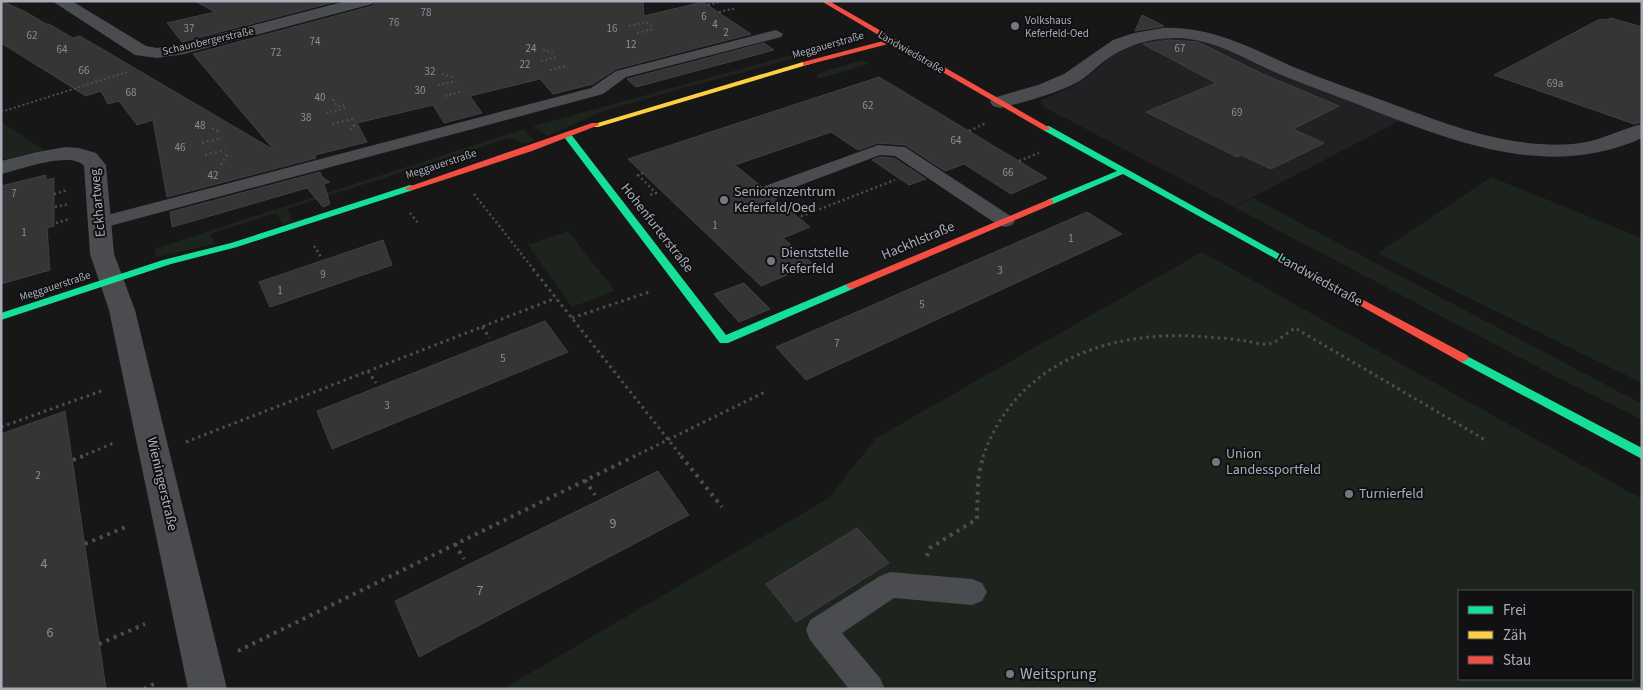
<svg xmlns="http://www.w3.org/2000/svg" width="1643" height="690" font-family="'Source Sans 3',sans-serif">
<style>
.built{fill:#212123}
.green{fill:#1d241e;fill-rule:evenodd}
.building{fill:#353536;stroke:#3f4043}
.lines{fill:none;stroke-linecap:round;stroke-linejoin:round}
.path-far3{stroke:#4d4e52;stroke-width:2;stroke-dasharray:2 2.5;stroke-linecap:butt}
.path-far2{stroke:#4d4e52;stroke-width:2.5;stroke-dasharray:2 3;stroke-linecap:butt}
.path-far1{stroke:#4d4e52;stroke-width:3;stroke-dasharray:2.5 4;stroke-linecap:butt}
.path{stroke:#4d4e52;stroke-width:4;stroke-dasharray:3 5;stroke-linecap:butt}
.lane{fill:#4b4c50;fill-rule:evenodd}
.street{fill:#4b4c50;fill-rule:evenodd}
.fast{fill:#16e098;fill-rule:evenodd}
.slow{fill:#ffcf43;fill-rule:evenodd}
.jam{fill:#f24e42;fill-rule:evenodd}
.poi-dot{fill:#757880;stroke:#111113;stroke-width:2}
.labels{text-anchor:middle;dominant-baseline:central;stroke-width:4;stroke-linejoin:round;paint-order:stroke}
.number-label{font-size:11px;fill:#8b8f98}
.far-poi-label{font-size:11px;fill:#a8adb8;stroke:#111113;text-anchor:start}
.far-street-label{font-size:11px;fill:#a8adb8;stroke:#111113}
.poi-label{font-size:14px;fill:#a8adb8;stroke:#111113;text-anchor:start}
.street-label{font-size:14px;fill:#a8adb8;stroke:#111113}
.near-number-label{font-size:14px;fill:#8b8f98}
.near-poi-label{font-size:16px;fill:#a8adb8;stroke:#111113;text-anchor:start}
</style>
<rect width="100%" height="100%" fill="#171717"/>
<path class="built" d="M1182,36L1205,39L1403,119L1234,207L1044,107L1040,101L1075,85L1092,73L1110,57L1130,45L1159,38Z"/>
<path class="green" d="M836,43L840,46L655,96L599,113L547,136L533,126Z
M863,60L869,64L818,79L817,75L824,71Z
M1,122L44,150L1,160Z
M523,129L535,140L525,144L510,138L287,209L293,221L283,224L276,213L210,234L215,244L157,257L154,249Z
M1491,177L1642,238V383L1378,253Z
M1253,198L1642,404V420L1557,377L1234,207Z
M568,231L615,291L572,307L528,245Z
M1202,252L1642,499V689H503L829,498L876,438ZM1459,591H1632V679H1459Z"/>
<path class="building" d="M1,1L26,12L46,24H49L73,38L80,36L274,150L193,54L372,6L376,1H643L644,16L703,2L751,34L616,69L593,84L553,94L540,79L470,96L482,113L444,123L433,105L357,123L367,142L315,155L316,158L167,197L153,120L137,125L119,101L108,104L101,91L86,96L1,43Z
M195,1H338L182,42L167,23L215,12Z
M1142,15L1164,26L1135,31Z
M1611,18L1642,27V122L1634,124L1494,75L1600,19L1606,20Z
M1169,40L1198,42L1263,74L1339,106L1293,129L1324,143L1271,169L1241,155L1237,157L1146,112L1216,83L1143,44Z
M764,43L774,50L636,87L627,79Z
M879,77L1047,178L1011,194L964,164L945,171L905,145L878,143L858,150L831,132L735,165L762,187L760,190L764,195L773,197L810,227L783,238L813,264L761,286L628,159Z
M880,157L894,158L926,179L909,185L872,160Z
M320,172L322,177L330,182L324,184L330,204L323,207L307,188L172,227L170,212Z
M46,175V180L54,178V226L47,228L50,270L1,284V186Z
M1087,212L1122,234L806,380L776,347Z
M383,240L392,265L270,307L259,282Z
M744,283L770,309L739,322L714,294Z
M545,321L568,352L332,449L317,411Z
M65,411L106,689H2L1,434Z
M658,471L689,515L419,657L395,601Z
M857,528L889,563L796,622L766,584Z"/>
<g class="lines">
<path class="path-far3" d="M708,5L722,1
M719,12L736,8
M629,26L646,22L654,28
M637,33L653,29
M543,50L553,53
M541,61L557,57
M550,70L566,66
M442,74L453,77
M438,85L456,81
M445,96L463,91
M333,99L337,106L346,105
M1,112L127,72
M326,113L347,108
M347,120L353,119"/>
<path class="path-far2" d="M332,124L352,119
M212,128L221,133
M350,130L356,123
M969,131L986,123
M202,143L222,138
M205,155L225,150
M1019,161L1039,153
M221,165L227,155
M643,173L638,175L656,193L650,195
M54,194L68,190
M474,194L534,270
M55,207L69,204
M793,209L802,216L895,180
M410,213L419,224
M56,223L69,219
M314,246L321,257"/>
<path class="path-far1" d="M533,269L682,457
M572,318L649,292
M482,327L490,338
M368,371L376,383
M1,427L104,390
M186,442L556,298
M80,457L114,443
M633,457L765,392
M983,457C1013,368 1100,332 1190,336C1209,337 1228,338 1246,341C1253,342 1263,345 1269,344C1277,342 1288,332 1295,328L1487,441"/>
<path class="path" d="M681,456L722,507
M73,460L83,456
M585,480L595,495
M85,544L128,526
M455,544L464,559
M927,556L930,548L977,519L978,479L983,456
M99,644L145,624
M238,651L635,456
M144,689L156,683"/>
<path class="lane" d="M776,30L783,34L781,37L626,77L603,94L106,227L99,229L92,227L89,223L92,219L591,88L616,71Z
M878,145L905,147L1012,217L1015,221L1012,225L1005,227L998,225L895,156L880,155L777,194L771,195L765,194L762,190L765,186Z
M890,572L972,579L982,583L987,592L982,601L972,605L894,598L842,633L880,678L885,689H849L810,640L806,630L810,620L880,576Z"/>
<path class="street" d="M52,1H72L146,46L157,48L177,45L346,1H374L372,4L184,54L157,58L135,55Z
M1162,28C1210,26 1249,47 1291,66C1323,79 1355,90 1387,102C1447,124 1507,149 1573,144C1598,142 1618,130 1642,124V138C1554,178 1466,146 1382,114C1348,100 1313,88 1279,74C1247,60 1216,40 1180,38C1151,37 1125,45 1103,62C1094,69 1086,78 1076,83C1052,95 1025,102 1000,108L993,106L990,102L993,98L1038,85L1064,74L1113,40L1134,33Z
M66,147L79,148L96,153L106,165L114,254L135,310L227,689H188L109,310L90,254L84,166C72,150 18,170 1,174V161L37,152Z"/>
<path class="fast" d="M1043,126H1049L1359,298L1358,300H1350L1123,174L1053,204H1047V200L1117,171L1043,130Z
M567,132L570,133L726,335L847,284L851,283L856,286L855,288L728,343H720L564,137V133Z
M410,185L413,186V190L237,247L171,264L1,320V313L163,260L231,243Z
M1463,354L1642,448V459L1459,361L1457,358L1459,355Z"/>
<path class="slow" d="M803,62L810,64L598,127H592L591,125Z"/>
<path class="jam" d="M821,1H829L1050,128L1049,130H1043L892,43L803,66V62L887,40Z
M592,123H598L599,125L532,151L413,190H407L405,188Z
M1050,199L1053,200V204L855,288L851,289L846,286L847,284Z
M1354,295L1467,355L1469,358L1463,362L1459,361L1350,300L1349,298Z"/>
</g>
<g class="poi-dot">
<circle cx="1015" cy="26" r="5"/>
<circle cx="724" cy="200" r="5"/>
<circle cx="771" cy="261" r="5"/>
<circle cx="1216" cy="462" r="5"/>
<circle cx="1349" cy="494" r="5"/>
<circle cx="1010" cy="674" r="5"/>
</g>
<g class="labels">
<g class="number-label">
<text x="426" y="12">78</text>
<text x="704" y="16">6</text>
<text x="394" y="22">76</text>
<text x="715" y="24">4</text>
<text x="189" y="28">37</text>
<text x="612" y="28">16</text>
<text x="726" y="32">2</text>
<text x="32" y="35">62</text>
<text x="315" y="41">74</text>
<text x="631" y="44">12</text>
<text x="531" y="48">24</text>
<text x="1180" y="48">67</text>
<text x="62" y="49">64</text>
<text x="276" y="52">72</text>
<text x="525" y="64">22</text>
<text x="84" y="70">66</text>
<text x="430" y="71">32</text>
<text x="1555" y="83">69a</text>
<text x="420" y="90">30</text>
<text x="131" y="92">68</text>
<text x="320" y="97">40</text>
<text x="868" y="105">62</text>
<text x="1237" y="112">69</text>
<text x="306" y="117">38</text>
<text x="200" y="125">48</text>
<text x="956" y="140">64</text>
<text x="180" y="147">46</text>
<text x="1008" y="172">66</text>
<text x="213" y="175">42</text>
<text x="14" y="193">7</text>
<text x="715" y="225">1</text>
<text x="24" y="232">1</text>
<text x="1071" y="238">1</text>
<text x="1000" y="270">3</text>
<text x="323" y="274">9</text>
<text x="280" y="290">1</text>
<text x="922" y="304">5</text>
<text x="837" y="343">7</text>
<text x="503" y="358">5</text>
<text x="387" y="405">3</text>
<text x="38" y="475">2</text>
</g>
<g class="far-poi-label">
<text x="1025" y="20">Volkshaus<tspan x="1025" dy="13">Keferfeld-Oed</tspan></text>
</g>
<g class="far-street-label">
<text transform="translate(208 41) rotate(-13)">Schaunbergerstraße</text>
<text transform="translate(828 45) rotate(-16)">Meggauerstraße</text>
<text transform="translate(911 52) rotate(30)">Landwiedstraße</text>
<text transform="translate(441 164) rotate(-18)">Meggauerstraße</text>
<text transform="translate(55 286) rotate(-18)">Meggauerstraße</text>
</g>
<g class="poi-label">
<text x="734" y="192">Seniorenzentrum<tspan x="734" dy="16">Keferfeld/Oed</tspan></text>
<text x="781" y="253">Dienststelle<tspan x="781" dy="16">Keferfeld</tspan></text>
<text x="1226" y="454">Union<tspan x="1226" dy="16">Landessportfeld</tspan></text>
<text x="1359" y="494">Turnierfeld</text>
</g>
<g class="street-label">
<text transform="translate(98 203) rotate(-95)">Eckhartweg</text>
<text transform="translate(657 228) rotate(52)">Hohenfurterstraße</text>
<text transform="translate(918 241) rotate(-23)">Hackhlstraße</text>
<text transform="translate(1320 280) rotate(29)">Landwiedstraße</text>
<text transform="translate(162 484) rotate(77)">Wieningerstraße</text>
</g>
<g class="near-number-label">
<text x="613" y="524">9</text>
<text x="44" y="564">4</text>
<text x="480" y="591">7</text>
<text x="50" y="633">6</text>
</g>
<g class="near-poi-label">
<text x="1020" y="674">Weitsprung</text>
</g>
</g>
<rect width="1643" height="690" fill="none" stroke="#a8adb8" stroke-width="5"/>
<rect x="1458" y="590" width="175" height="90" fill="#111113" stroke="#4d4f55"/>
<rect x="1468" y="606" width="25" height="8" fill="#16e098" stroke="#4d4f55"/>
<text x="1503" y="615" font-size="15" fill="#a8adb8">Frei</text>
<rect x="1468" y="631" width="25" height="8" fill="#ffcf43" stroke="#4d4f55"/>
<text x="1503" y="640" font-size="15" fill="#a8adb8">Zäh</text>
<rect x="1468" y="656" width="25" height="8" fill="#f24e42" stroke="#4d4f55"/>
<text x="1503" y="665" font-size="15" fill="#a8adb8">Stau</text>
</svg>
